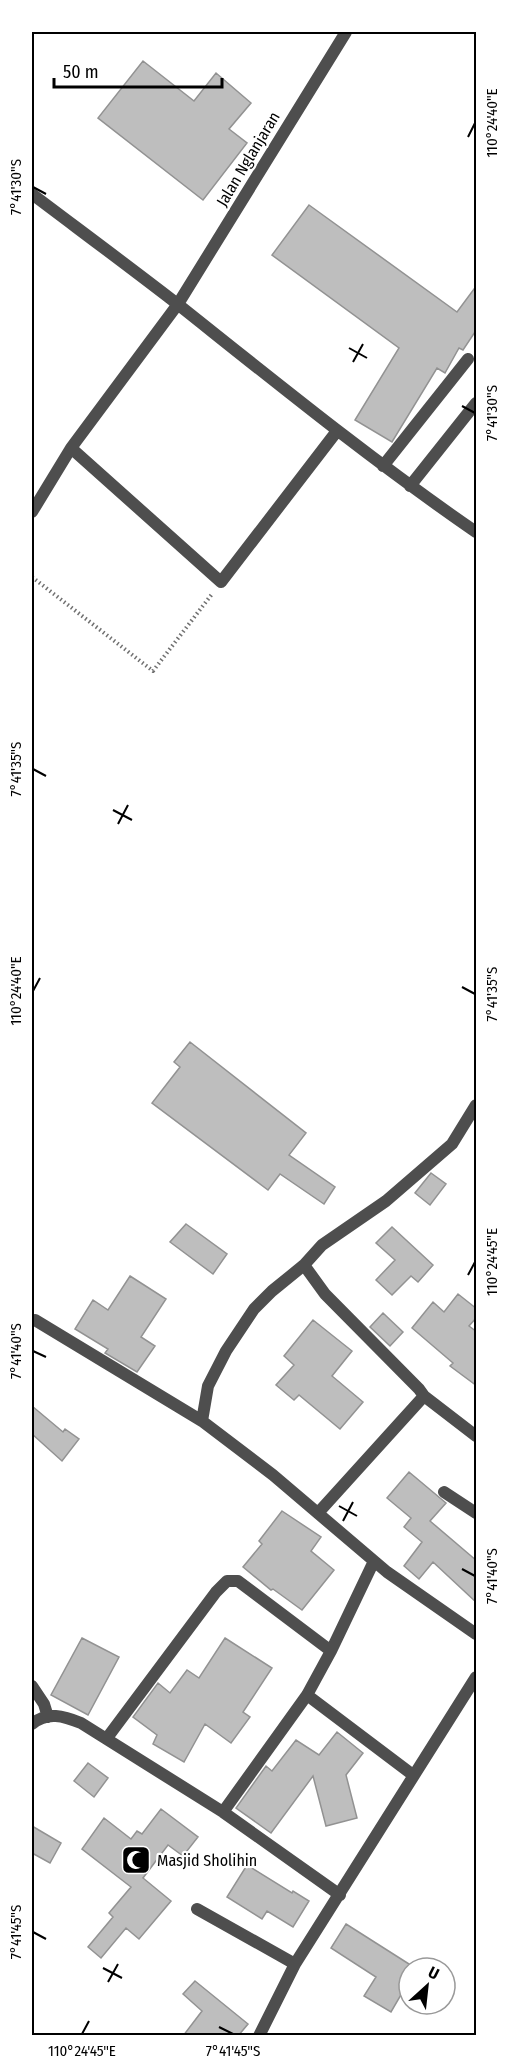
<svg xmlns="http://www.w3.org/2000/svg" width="508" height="2067" font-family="'Fira Sans Condensed',sans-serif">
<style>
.building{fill:#bebebe;stroke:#929292;stroke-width:1.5}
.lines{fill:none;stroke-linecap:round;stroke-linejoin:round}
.path{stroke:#707070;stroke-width:4;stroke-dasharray:1.5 3;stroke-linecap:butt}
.minor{stroke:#4e4e4e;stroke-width:12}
.ticks{fill:none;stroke:#000;stroke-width:2}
.labels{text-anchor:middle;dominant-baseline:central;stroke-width:4.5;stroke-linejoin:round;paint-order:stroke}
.street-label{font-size:16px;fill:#000;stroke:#fff}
.poi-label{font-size:16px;fill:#000;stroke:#fff;text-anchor:start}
.neatline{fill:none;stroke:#000;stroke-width:2}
.ticks-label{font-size:15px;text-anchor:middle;fill:#000}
</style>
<rect width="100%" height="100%" fill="#fff"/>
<path class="building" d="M143,61L194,101L216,73L251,103L229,129L247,143L203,200L98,118Z
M309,205L457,312L477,285V329L463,350L459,348L445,373L437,368L392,442L355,420L399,348L272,255Z
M190,1042L306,1133L289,1155L335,1187L324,1204L280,1174L268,1190L152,1103L180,1067L174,1062Z
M431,1173L446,1184L430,1205L415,1193Z
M186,1224L227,1254L213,1274L170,1242Z
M392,1227L433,1265L418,1282L411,1276L392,1295L376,1280L395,1260L376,1243Z
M130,1276L166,1299L141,1337L155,1346L137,1372L105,1353L108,1349L75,1329L93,1300L108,1310Z
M458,1294L477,1309V1317L469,1326L477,1332V1386L450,1366L453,1363L412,1328L433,1302L444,1312Z
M383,1313L403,1332L390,1346L370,1327Z
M313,1320L352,1351L332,1376L363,1402L340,1429L299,1395L294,1400L276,1385L294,1365L284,1356Z
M32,1406L63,1432L65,1429L79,1439L62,1461L32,1434Z
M409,1472L446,1503L430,1521L477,1561V1603L433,1562L419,1579L404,1566L422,1542L404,1527L411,1518L387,1498Z
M282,1511L321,1537L311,1551L334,1570L302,1610L273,1589L271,1590L243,1567L262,1544L259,1541Z
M82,1638L119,1657L88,1715L51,1695Z
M225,1638L272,1668L243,1712L250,1717L231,1743L205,1724L184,1762L153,1744L157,1735L133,1717L158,1683L170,1693L187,1670L199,1678Z
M337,1732L363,1753L346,1775L357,1818L326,1826L313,1776L271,1833L236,1808L266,1766L272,1771L296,1740L319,1755Z
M88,1763L108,1778L94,1797L74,1781Z
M161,1809L198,1837L183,1856L168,1845L143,1878L171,1901L139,1939L126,1928L101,1958L88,1947L113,1917L109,1913L131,1887L82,1849L104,1818L131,1839L137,1831L142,1834Z
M32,1826L61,1843L50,1863L32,1853Z
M247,1865L292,1893L293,1891L309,1901L293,1927L267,1911L262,1919L227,1897Z
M346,1924L409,1964V1981L391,2012L364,1996L376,1977L331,1948Z
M195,1981L248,2024L238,2036H183L202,2011L183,1994Z"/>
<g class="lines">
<path class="path" d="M32,577L153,671L212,594"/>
<path class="minor" d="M32,194C81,231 131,268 180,306C278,384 374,462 476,532
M71,448L221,582L337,431
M383,466L468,359
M410,486L476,403
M32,512L71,448L178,304L346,32
M304,1265L325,1294L419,1389L424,1396L318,1513
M35,1320L202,1421L273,1475L387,1572L476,1634
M424,1396L476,1436
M202,1421L208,1386L226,1351L254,1309L272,1291L304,1265L322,1245L386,1201L452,1144L476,1105
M444,1492L476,1513
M32,1686L44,1704L48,1717
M307,1695L413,1775
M32,1724C47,1711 64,1716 81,1723L223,1812L340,1895
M107,1738L216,1592L227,1581H238L331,1651
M223,1812L307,1695L331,1651L374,1561
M197,1909L295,1964
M259,2036L295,1964L476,1677"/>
</g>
<path class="ticks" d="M468,137L475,123M33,187L46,194M349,348L367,358M353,362L363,344M462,406L475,413M33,769L46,776M113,810L132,820M118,824L128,805M462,987L475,994M33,991L40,978M468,1275L475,1262M33,1351L46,1357M339,1506L357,1516M343,1521L353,1502M462,1569L475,1576M33,1932L46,1939M103,1968L122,1978M108,1982L118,1964M219,2027L233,2034M82,2034L89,2021"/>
<defs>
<g id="mosque-square" transform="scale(1.5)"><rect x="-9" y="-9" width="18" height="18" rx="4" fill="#000" stroke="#fff"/><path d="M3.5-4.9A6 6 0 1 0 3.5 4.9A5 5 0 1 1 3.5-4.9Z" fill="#fff"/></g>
</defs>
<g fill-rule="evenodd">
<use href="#mosque-square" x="136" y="1860"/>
</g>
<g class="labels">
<g class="street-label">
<text transform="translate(248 159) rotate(-59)">Jalan Nglanjaran</text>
</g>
<g class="poi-label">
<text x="157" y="1860">Masjid Sholihin</text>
</g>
</g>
<rect width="508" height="2067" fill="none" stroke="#ffffff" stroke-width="66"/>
<g transform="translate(427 1986) rotate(27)"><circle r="28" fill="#ffffff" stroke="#999999" stroke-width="1.5"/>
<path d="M0-4.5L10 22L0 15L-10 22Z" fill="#000000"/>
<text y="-9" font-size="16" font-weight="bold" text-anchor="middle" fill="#000000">U</text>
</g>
<path d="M54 78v9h168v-9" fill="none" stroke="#000000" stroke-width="3"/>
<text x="63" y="78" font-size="18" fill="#000000" stroke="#ffffff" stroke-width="4.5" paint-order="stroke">50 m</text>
<rect x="33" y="33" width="442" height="2001" class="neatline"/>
<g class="ticks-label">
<text transform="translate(492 123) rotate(-90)" y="5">110°24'40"E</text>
<text transform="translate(16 187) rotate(-90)" y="5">7°41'30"S</text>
<text transform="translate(492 413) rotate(-90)" y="5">7°41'30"S</text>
<text transform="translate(16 769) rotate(-90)" y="5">7°41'35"S</text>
<text transform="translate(16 991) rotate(-90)" y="5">110°24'40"E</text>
<text transform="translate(492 994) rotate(-90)" y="5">7°41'35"S</text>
<text transform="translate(492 1262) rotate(-90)" y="5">110°24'45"E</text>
<text transform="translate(16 1351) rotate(-90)" y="5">7°41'40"S</text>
<text transform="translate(492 1576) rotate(-90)" y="5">7°41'40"S</text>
<text transform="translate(16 1932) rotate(-90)" y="5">7°41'45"S</text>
<text x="82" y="2056">110°24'45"E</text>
<text x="233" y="2056">7°41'45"S</text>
</g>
</svg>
